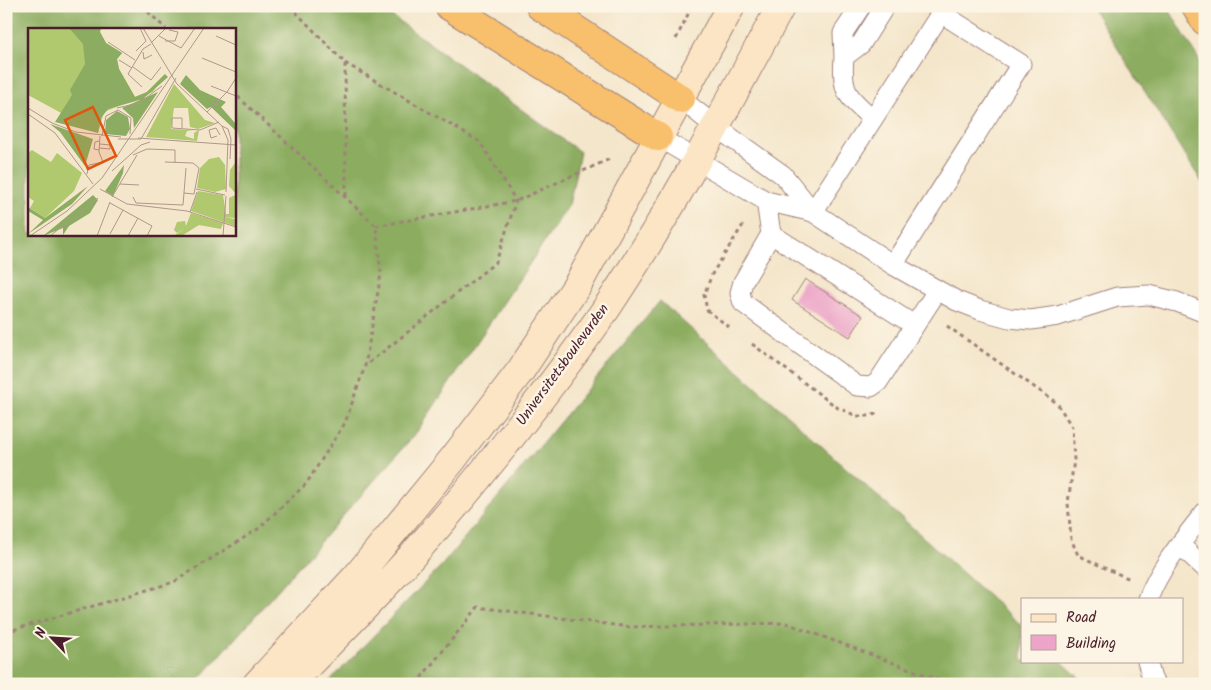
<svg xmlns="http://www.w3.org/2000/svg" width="1211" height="690" font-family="Kalam,sans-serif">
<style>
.forest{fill:#8cad61;stroke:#6b6646;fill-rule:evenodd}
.building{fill:#eca4c8}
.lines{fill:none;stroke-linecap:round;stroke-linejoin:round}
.lane-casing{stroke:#9f827b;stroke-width:21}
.secondary-casing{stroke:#9f827b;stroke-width:30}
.highway-casing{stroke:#9f827b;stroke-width:30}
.path{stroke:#9f827b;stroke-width:3;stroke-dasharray:4 4;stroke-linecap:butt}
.lane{stroke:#fff;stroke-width:19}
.secondary{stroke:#fce5c4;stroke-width:28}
.highway{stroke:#f8bf6c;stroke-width:28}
.labels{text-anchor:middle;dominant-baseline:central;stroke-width:5;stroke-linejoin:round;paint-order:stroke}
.street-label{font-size:15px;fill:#4a1f2b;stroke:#fcf5e5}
.inset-road{fill:none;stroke:#b0968b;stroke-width:1}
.view{fill:#e0560e;fill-opacity:0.15;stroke:#e0560e;stroke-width:2.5}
.inset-edge{fill:none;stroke:#4a1f2b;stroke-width:2.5}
</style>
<rect width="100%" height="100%" fill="#fcf5e5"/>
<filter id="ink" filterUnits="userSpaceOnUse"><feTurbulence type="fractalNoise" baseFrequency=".02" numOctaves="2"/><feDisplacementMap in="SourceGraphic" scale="10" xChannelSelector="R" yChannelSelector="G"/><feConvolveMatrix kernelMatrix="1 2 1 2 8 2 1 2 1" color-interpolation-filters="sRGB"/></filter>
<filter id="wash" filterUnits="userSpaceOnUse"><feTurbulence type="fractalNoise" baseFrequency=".0096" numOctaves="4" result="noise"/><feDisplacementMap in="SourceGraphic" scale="20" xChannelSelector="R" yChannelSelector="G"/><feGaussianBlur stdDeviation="1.12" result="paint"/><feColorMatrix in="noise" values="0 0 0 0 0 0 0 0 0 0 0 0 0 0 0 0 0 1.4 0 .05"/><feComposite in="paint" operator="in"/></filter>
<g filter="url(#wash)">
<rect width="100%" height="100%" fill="#f4e6cb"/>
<path class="forest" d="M6,6H378L580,152L569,205L416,433L195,684H6ZM29,29H234V234H29Z
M1091,6H1167L1205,70V187Z
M660,301L1022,626V661H1061L1086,684H327L443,564Z"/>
<g id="blocks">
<path class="building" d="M805,279L863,316L850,337L792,300Z"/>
</g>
</g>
<g filter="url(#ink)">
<use href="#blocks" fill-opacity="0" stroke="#9f827b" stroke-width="1"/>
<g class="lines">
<g class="lane-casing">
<path id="lane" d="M844,57L843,33L861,6
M681,99L716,127L783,175L813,212L893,265L957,301L980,310L1009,318L1031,320L1058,316L1117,297L1149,295L1177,302L1205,313
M873,119C847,96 841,93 844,57L861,44L885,6
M658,137L766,201L813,212
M766,201L771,234L743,282L740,293L743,303L857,386L871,387L878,382L937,291
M813,212L941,13L1021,64L893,265
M771,234L914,325
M1180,545L1205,568
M1148,599C1160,567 1184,539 1205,512
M1147,661L1152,679L1155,684"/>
</g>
<g class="secondary-casing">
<path id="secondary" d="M257,684L357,576L453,459L521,370L578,284L731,6
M290,684C318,654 347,626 375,596C422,547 465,495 507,442C542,397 576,353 608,306C672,210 726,108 781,6"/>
</g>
<g class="highway-casing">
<path id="highway" d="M449,6L658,137
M540,6L681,99
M1196,6L1205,21"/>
</g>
<path class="path" d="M142,6L166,29
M290,6L345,63L346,199
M676,39L692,6
M345,63L480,142L516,201L496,262L365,366
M376,226L516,201L612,158
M947,326L1057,403L1072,427L1074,460L1068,503L1071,539L1078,555L1105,568L1130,579
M729,327L707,310L704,295L712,274L743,225
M752,344L838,408L857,416H872L877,413
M6,632L174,582L258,529L306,484L345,423L365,366L381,274L376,226L234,93
M416,684L478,607L629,627L786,623L950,684"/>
<use href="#lane" class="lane"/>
<use href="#secondary" class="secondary"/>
<use href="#highway" class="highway"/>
</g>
</g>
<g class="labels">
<g class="street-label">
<text transform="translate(563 365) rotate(-54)">Universitetsboulevarden</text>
</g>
</g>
<g transform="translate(28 28)">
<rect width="208" height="208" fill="#f4e6cb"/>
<path d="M0,0H73L72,4L78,15L94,25L89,31L91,41L107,69L119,64L137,46L125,64L76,84L70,105L0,67ZM146,56L177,92L187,95L170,101L162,99L160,80H146L143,101L165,102L159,103L157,108L166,111V105L171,102L169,113L118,109ZM4,122L23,134L29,125L54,145L46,163L17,190L2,180L6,173L0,169V125ZM191,129L197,137L198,161L187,164L169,160L172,140L181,131ZM207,135V165L201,158L202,142ZM170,163L195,167L198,186H201V170L207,167V190L197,189L207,191V198L163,183ZM163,185L195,195L193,201L171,197L155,207H147L156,201L149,205L146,202L149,194L157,193L158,198Z" fill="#b0c96e"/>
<path d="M41,0H73L72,4L78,15L94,25L89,31L91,41L107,69L119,64L137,46L140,49L115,71L80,81L73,90L70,105L27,94L44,67L42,62L57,36L55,16ZM158,47L172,62L198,74L193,79L207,95V102L183,79L179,81L152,56ZM130,64L106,100L105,90L94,80ZM89,83L100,89L102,101L98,108L77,106L78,92ZM22,96L65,111L57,138L32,104ZM96,137L95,145L85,168L77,163ZM60,158L44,176L0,206L15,192L0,183V179L17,190ZM65,167L70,172L62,185L41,198L35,207V200L15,208Z" fill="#8cad61"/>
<path class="inset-road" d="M115,0L149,56L194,98L200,112L198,164M131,8L153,20L167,0M188,8L208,17M137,13H147L150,4L141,2M80,14L107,32M123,15L138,0M108,23L118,13L112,0M115,24L116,31L124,27M174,30L208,44M91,32L104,40M105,39L123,52L133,39M183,58L208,68M114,59L100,46L115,21L123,16M0,80L24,95L48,104L93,109M89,80L111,75L134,58M179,84L199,64L208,50M0,86L27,105L65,156M194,98L200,101L203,111L202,131M154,100V90H144V100L172,102L191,94M74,108L78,88L90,82L103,90L102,106M189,108L183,110L181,102L188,100L192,107M110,110L208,117M90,111H113L148,50M71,120L82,121V117L72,116M71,122L66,121L67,114L71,113M105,127L119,121L147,122V135M137,134L165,135L171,140L166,166L156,165M84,143L113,117L122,114M59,146L61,137L75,134L71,124L72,108M92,156L111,157M72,161L99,176L159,183L208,199M168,161L197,167M84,169L109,127M105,169L108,175L155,177L158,140M82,175L124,198L119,208M162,184L169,164M82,206L95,182M2,208L39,183L74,150L176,0M22,208L70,170M69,208L82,174M100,208L110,190M195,208L198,168"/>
<path class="view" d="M65,79L88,128L60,141L37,92Z"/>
<rect width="208" height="208" class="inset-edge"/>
</g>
<rect width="1211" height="690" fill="none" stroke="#fcf5e5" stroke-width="25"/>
<rect x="1021" y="598" width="162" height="65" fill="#fcf5e5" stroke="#b59f9b"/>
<rect x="1031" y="614" width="25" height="8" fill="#fce5c4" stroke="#b59f9b"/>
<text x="1066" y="622" font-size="15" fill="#4a1f2b">Road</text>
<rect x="1031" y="635" width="25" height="15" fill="#eca4c8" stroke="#b59f9b"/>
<text x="1066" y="648" font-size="15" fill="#4a1f2b">Building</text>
<g transform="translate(52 638) rotate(295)" stroke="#fcf5e5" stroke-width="4" paint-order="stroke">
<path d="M0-4L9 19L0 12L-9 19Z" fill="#4a1f2b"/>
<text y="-8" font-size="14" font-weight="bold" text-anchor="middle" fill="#4a1f2b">N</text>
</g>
</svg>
